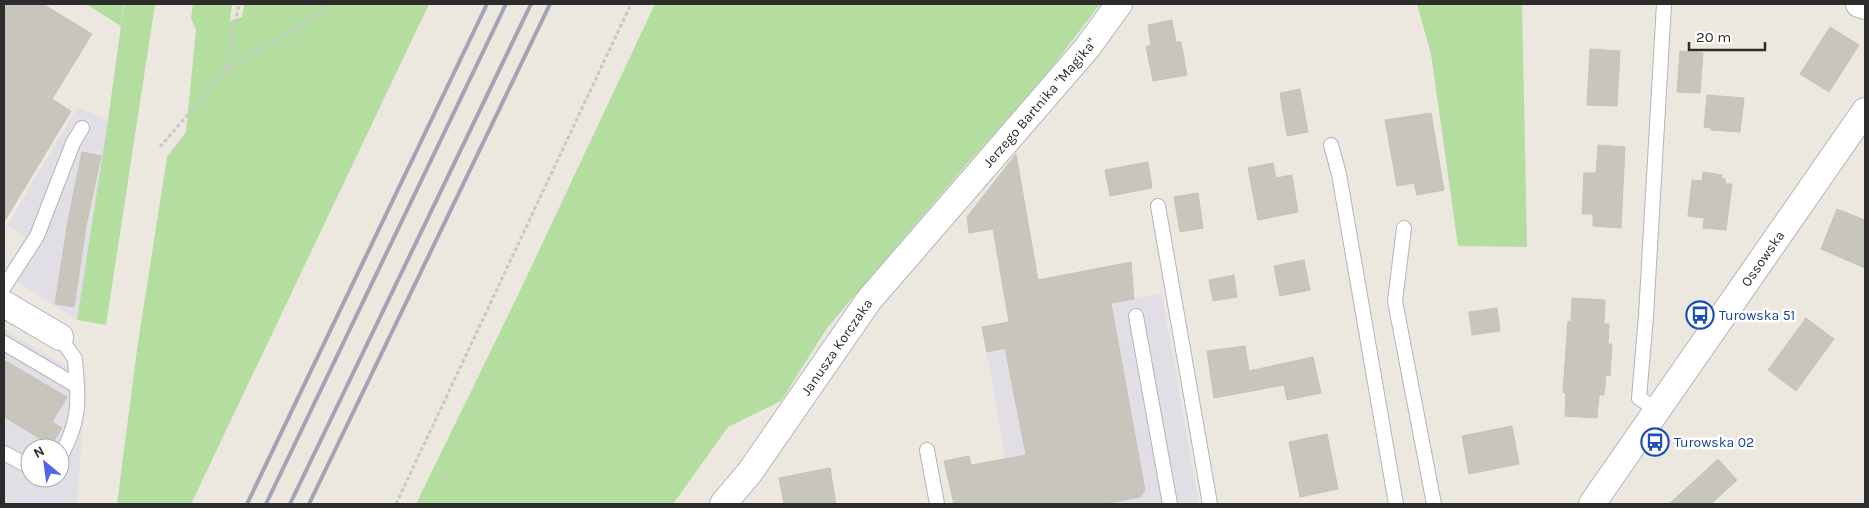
<svg xmlns="http://www.w3.org/2000/svg" width="1869" height="508" font-family="Karla,sans-serif">
<style>
.industrial{fill:#e1dfe5;fill-rule:evenodd}
.green{fill:#b3dea0}
.building{fill:#c8c5bd;stroke:#c8c3b9}
.lines{fill:none;stroke-linecap:round;stroke-linejoin:round}
.service-casing{stroke:#b2b5be;stroke-width:16}
.minor-casing{stroke:#b2b5be;stroke-width:28}
.path{stroke:#c8c8c8;stroke-width:3;stroke-dasharray:4 2.5;stroke-linecap:butt}
.service{stroke:#fff;stroke-width:14}
.minor{stroke:#fff;stroke-width:26}
.rail{stroke:#a2a4b4;stroke-width:4}
.labels{text-anchor:middle;dominant-baseline:central;stroke-width:5;stroke-linejoin:round;paint-order:stroke}
.street-label{font-size:14px;fill:#2c2c2c;stroke:#fff}
.transit-label{font-size:14px;fill:#164399;stroke:#fff;text-anchor:start}
</style>
<rect width="100%" height="100%" fill="#ece7df"/>
<path class="industrial" d="M77,108L108,120L77,320L4,273L26,236L7,226Z
M1162,294L1199,504H1014L982,327Z
M4,329L86,378L77,504H4ZM30,448H60V478H30Z"/>
<path class="green" d="M86,4H123L121,26Z
M124,4H155L106,325L77,320L108,120Z
M193,4H232L230,21L242,17L244,4H429L191,504H117L137,350L167,157L186,132L196,30L191,18Z
M655,4H1100L1046,75L966,165L827,328L781,401L728,427L673,504H416L519,293Z
M1417,4H1522L1527,247L1458,246L1431,54Z"/>
<path class="building" d="M4,4H43L92,34L52,99L71,111L4,222Z
M1172,20L1176,42H1181L1187,75L1153,81L1146,47L1151,45L1148,25Z
M1830,27L1859,45L1829,92L1800,74Z
M1590,49L1620,51L1617,106L1587,105Z
M1680,51L1703,53L1700,93L1677,92Z
M1300,89L1308,132L1287,136L1280,93Z
M1707,95L1744,98L1740,132L1711,130V128L1704,127Z
M1431,113L1444,190L1417,195L1414,183L1397,186L1385,120Z
M1598,145L1625,147L1621,228L1593,226V214H1582L1584,173H1596Z
M82,152L101,156L86,226L74,307L55,304L68,221Z
M1016,154L1038,280L1131,262L1134,299L1111,303L1145,490L1140,497L1103,504H954L944,461L969,456L971,465L1026,455L1005,348L987,352L982,327L1009,322L993,229L969,233L967,217Z
M1148,162L1152,188L1110,196L1105,170Z
M1273,163L1276,178L1292,175L1298,212L1258,220L1248,168Z
M1703,172L1722,175L1721,178L1725,179V184H1732L1726,230L1703,228L1704,218L1688,216L1692,180L1702,181Z
M1198,193L1203,228L1180,232L1174,197Z
M1837,209L1865,220V268L1821,249Z
M1304,260L1310,290L1280,296L1274,266Z
M1234,275L1237,297L1213,301L1209,280Z
M1572,298L1605,300L1604,324H1609L1608,344H1612L1610,376L1606,375L1604,395H1599L1597,418L1565,416L1566,393L1563,392L1568,321L1571,322Z
M1497,308L1500,331L1472,335L1469,312Z
M1806,318L1834,339L1796,391L1768,370Z
M1245,346L1249,371L1313,357L1321,393L1287,400L1284,385L1214,398L1207,351Z
M4,360L67,397L52,422L62,428L51,445L4,417Z
M1512,426L1519,464L1469,474L1462,436Z
M1327,434L1338,489L1300,497L1289,442Z
M1718,459L1737,480L1711,504H1669Z
M830,468L836,504H784L779,478Z"/>
<g class="lines">
<g class="service-casing">
<path id="service" d="M1331,145L1339,174L1396,504
M1158,206L1210,504
M1404,228L1395,301L1434,504
M4,287L37,236L73,143L82,128
M1136,316L1170,504
M60,337L75,359L77,386
M4,343L77,386C79,416 73,432 60,458
M1658,411L1639,398L1646,316L1664,4
M927,450L937,504
M4,453L30,467"/>
</g>
<g class="minor-casing">
<g id="minor">
<path d="M1859,4L1865,6"/>
<path d="M4,304L60,337"/>
<path id="s1" d="M723,504L750,472L869,300L1087,48L1119,4"/>
<path id="s2" d="M1592,504L1865,111"/>
</g>
</g>
<path class="path" d="M227,70L280,38L331,4
M160,147L226,70L239,4
M396,504L631,4"/>
<use href="#service" class="service"/>
<use href="#minor" class="minor"/>
<path class="rail" d="M247,504L487,4
M266,504L506,4
M290,504L531,4
M309,504L550,4"/>
</g>
<defs>
<g id="bus-ring" transform="scale(1.4375)"><circle r="9.5" fill="#fff" stroke="#1a4fb4" stroke-width="1.5"/><path d="M-5-6H5V4H4V6H2V4H-2V6H-4V4H-5ZM-3.5-4V0h7V-4ZM-3.5 1.2v1.5H-2V1.2ZM2 1.2v1.5H3.5V1.2Z" fill="#1a4fb4"/></g>
</defs>
<g fill-rule="evenodd">
<use href="#bus-ring" x="1700" y="315"/>
<use href="#bus-ring" x="1655" y="442"/>
</g>
<g class="labels">
<g class="street-label">
<text stroke="none"><textPath href="#s1" startOffset="512">Jerzego Bartnika "Magika"</textPath></text>
<text stroke="none"><textPath href="#s2" startOffset="299">Ossowska</textPath></text>
<text stroke="none"><textPath href="#s1" startOffset="194">Janusza Korczaka</textPath></text>
</g>
<g class="transit-label">
<text x="1719" y="315">Turowska 51</text>
<text x="1674" y="442">Turowska 02</text>
</g>
</g>
<rect width="1869" height="508" fill="none" stroke="#2c2c2c" stroke-width="10"/>
<g transform="translate(45 463) rotate(331)"><circle r="24" fill="#ffffff" stroke="#ababab"/>
<path d="M0-4L9 19L0 12L-9 19Z" fill="#4d66eb"/>
<text y="-8" font-size="14" font-weight="bold" text-anchor="middle" fill="#2c2c2c">N</text>
</g>
<path d="M1689 42v8h76v-8" fill="none" stroke="#2c2c2c" stroke-width="2.5"/>
<text x="1696" y="42" font-size="15" fill="#2c2c2c" stroke="#ffffff" stroke-width="4" paint-order="stroke">20 m</text>
</svg>
